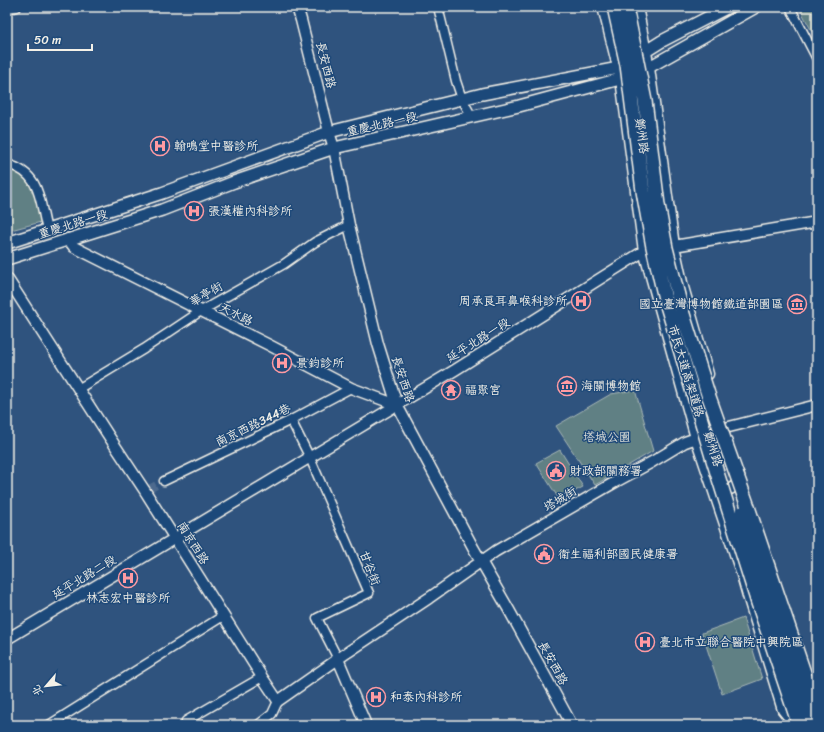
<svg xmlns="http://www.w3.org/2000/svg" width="824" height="732" font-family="Sriracha,'LXGW WenKai TC',sans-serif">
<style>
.green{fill:#608084;stroke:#aab8b6}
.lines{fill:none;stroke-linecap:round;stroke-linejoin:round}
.minor-tunnel{stroke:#4d6b8e;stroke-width:8;stroke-dasharray:8 4;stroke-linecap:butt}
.minor-casing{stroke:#f4f1e8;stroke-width:11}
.tertiary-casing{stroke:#f4f1e8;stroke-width:13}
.secondary-casing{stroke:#f4f1e8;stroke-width:14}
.minor{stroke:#1f4a7a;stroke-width:8}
.tertiary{stroke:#1f4a7a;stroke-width:10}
.secondary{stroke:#1f4a7a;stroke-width:11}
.trunk-bridge-casing{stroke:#f4f1e8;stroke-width:16;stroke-linecap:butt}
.trunk-bridge{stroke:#1f4a7a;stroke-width:13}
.labels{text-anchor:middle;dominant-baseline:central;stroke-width:3;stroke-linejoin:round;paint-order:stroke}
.street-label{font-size:12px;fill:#f4f1e8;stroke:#1f4a7a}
.poi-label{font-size:12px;fill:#f4f1e8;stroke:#1f4a7a;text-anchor:start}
.park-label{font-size:12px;fill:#dee0d9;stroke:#1f4a7a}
</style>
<rect width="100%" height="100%" fill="#2f537e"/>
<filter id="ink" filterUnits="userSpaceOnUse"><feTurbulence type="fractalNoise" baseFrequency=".025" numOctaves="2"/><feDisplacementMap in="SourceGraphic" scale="8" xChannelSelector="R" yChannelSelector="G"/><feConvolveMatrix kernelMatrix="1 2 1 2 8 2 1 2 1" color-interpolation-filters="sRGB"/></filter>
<g filter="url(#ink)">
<path class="green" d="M799,7H817V41Z
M7,167C18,172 30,179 35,191C39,200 38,212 41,222L7,231Z
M635,390L653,451L595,485L556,426L611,394Z
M560,450L583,487L559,499L536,463Z
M743,618L762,679L722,694L702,633Z"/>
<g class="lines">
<path class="minor-tunnel" d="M149,489L164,481"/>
<g class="minor-casing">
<path id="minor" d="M438,7L456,81L462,99L472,117
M790,7L817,59
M7,9L17,7
M7,164C42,174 39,200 47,230
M78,389L144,349L201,311L284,264L315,242L349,225
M291,420L310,458L369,593L317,618L338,659
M164,481L291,420L351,388
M186,721L262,677
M49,725L223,616
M258,725L272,714L278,701"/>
</g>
<g class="tertiary-casing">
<path id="tertiary" d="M297,7L301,20L329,132L334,148L349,225L378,344L397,405L474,549L509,610L572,725
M603,7L621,79L644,251L696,438L742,575L748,596L783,710L795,725
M637,7L649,68L674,246L683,287L708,374
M68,239L74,247L269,345L351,388L397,405
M7,278L110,438L145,491L262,677L278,701L348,652L429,598L496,551L617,481L652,462L685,442L725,428L817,405
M716,487C727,492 737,490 739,476
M7,639L397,405L455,370L644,251L817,222
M338,659L366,725"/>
</g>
<g class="secondary-casing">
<path id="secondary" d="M7,243L162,193L329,132L482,94L619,68L662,41L728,7
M7,259L162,210L234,182L334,148L519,106L635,75L756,7"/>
</g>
<use href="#minor" class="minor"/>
<use href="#tertiary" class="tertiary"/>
<use href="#secondary" class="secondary"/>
<g class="trunk-bridge-casing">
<path id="trunk-bridge" d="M614,7L627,65L643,191L653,247L665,299L713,460L758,603L799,725
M626,7L645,101L658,205L666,248L682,311L708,394L746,501L817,711
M742,513L751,552
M751,550L781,640L811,725"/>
</g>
<use href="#trunk-bridge" class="trunk-bridge"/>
</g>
</g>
<defs>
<g id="hospital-ring" transform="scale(1)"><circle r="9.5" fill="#1f4a7a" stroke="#ff9aa2" stroke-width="1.5"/><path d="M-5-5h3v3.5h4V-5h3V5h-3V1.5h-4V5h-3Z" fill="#ff9aa2"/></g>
<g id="museum-ring" transform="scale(1)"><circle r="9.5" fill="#1f4a7a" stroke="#ff9aa2" stroke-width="1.5"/><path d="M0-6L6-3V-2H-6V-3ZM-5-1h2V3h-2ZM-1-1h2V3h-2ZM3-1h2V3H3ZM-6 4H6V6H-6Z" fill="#ff9aa2"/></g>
<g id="temple-ring" transform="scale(1)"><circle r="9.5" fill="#1f4a7a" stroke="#ff9aa2" stroke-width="1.5"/><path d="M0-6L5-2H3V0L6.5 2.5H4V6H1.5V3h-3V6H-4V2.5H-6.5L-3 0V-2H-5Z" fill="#ff9aa2"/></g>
<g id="civic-ring" transform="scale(1)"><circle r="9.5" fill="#1f4a7a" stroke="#ff9aa2" stroke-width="1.5"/><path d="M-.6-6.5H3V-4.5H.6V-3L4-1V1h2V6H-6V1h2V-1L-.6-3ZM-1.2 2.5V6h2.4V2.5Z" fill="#ff9aa2"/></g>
</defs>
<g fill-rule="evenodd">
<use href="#hospital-ring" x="160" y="146"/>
<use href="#hospital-ring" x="194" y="211"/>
<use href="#hospital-ring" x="581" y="301"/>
<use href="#museum-ring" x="797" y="304"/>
<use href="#hospital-ring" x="282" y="363"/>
<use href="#museum-ring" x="567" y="386"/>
<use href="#temple-ring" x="451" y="390"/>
<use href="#civic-ring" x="556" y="471"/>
<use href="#civic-ring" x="544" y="554"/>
<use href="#hospital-ring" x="128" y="578"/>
<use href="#hospital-ring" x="645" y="642"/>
<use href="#hospital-ring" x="376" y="697"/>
</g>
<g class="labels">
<g class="street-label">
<text transform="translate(326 65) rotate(76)">長安西路</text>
<text transform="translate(382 124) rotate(-13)">重慶北路一段</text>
<text transform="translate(642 136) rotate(82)">鄭州路</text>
<text transform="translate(73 224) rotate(-17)">重慶北路一段</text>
<text transform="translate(206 294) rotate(-30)">華亭街</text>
<text transform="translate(236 314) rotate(27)">天水路</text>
<text transform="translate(478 340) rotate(-32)">延平北路一段</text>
<text transform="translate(686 371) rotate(73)">市民大道高架道路</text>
<text transform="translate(403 379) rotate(72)">長安西路</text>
<text transform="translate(253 425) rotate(-26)">南京西路344巷</text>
<text transform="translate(713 449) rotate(72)">鄭州路</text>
<text transform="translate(560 499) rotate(-31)">塔城街</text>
<text transform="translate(193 543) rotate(58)">南京西路</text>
<text transform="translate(370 568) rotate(69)">甘谷街</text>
<text transform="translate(84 577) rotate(-31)">延平北路二段</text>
<text transform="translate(553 663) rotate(61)">長安西路</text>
</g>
<g class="poi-label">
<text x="174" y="146">翰鳴堂中醫診所</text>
<text x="208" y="211">張漢權內科診所</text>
<text x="567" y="301" text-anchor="end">周承良耳鼻喉科診所</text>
<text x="783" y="304" text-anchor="end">國立臺灣博物館鐵道部園區</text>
<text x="296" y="363">景鈞診所</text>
<text x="581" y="386">海關博物館</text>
<text x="465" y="390">福聚宮</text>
<text x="570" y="471">財政部關務署</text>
<text x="558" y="554">衛生福利部國民健康署</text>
<text x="128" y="598" text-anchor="middle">林志宏中醫診所</text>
<text x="659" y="642">臺北市立聯合醫院中興院區</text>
<text x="390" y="697">和泰內科診所</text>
</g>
<g class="park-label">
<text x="607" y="437">塔城公園</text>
</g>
</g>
<rect width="824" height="732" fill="none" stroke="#1f4a7a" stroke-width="24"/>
<rect x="12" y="12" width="800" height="708" fill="none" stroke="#f4f1e8" stroke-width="1.5" filter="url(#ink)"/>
<g transform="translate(46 686) rotate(242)" stroke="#1f4a7a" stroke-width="3" paint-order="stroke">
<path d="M0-3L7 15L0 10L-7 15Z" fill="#f4f1e8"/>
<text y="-6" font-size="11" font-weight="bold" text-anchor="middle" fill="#f4f1e8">北</text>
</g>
<path d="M28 44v6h64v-6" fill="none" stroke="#f4f1e8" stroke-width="2"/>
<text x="34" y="44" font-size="12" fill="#f4f1e8" stroke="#1f4a7a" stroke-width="3" paint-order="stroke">50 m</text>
</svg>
